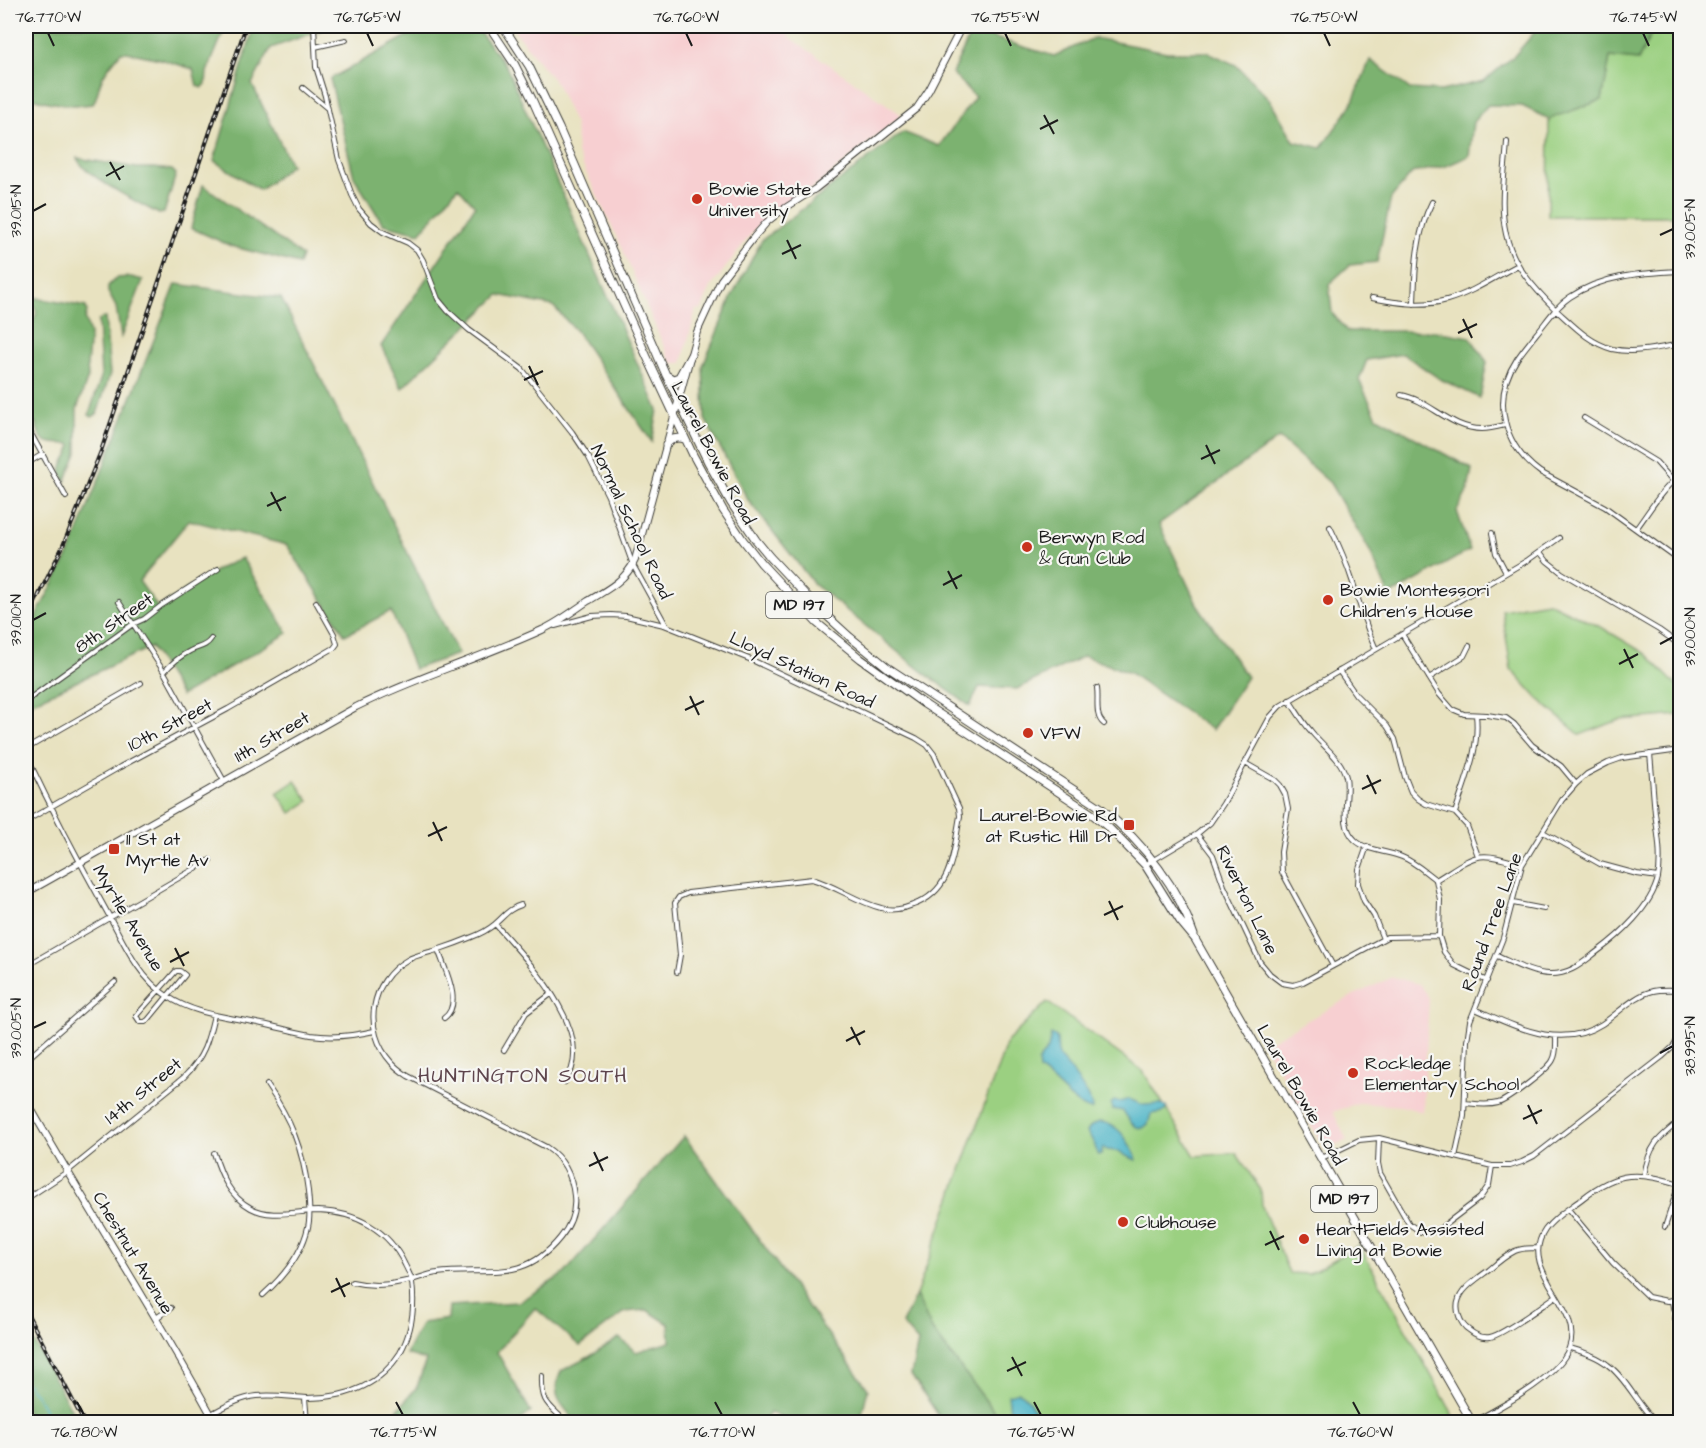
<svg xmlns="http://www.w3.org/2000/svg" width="1706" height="1448" font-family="'Architects Daughter',sans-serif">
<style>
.built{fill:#f7cfd1}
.green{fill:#9bd081;stroke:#5c764e;stroke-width:1.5}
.forest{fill:#7cb26f;stroke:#4c6746;stroke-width:1.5}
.water{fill:#48b3c6;stroke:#326871;stroke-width:1.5}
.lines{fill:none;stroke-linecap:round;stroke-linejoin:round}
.stream{stroke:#48b3c6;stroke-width:1.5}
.street-casing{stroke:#3b3a35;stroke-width:6}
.secondary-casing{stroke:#3b3a35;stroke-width:8}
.primary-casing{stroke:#3b3a35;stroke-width:9}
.street{stroke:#fff;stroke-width:4}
.secondary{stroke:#fff;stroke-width:6}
.primary{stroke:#fff;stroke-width:7}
.rail-casing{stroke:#1c1c1c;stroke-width:4}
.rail{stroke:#f6f6f2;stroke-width:1.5;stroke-dasharray:4.5;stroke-linecap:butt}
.ticks{fill:none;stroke:#1c1c1c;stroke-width:2}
.poi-dot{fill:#c8321e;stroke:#f6f6f2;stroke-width:2}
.labels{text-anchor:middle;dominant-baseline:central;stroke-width:4.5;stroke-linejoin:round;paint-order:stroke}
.shield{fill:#f6f6f2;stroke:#5d5d5c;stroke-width:1.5}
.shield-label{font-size:16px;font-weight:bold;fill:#1c1c1c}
.poi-label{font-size:18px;fill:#1c1c1c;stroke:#f6f6f2;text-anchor:start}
.street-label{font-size:18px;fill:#1c1c1c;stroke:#f6f6f2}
.neighbourhood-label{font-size:20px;letter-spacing:1.5px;fill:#5e454d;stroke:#f6f6f2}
.neatline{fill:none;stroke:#1c1c1c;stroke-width:2}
.ticks-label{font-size:15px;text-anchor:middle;fill:#1c1c1c}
</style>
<rect width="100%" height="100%" fill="#f6f6f2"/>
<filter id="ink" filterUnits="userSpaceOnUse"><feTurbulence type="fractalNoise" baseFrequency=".0167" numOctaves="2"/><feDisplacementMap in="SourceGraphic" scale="12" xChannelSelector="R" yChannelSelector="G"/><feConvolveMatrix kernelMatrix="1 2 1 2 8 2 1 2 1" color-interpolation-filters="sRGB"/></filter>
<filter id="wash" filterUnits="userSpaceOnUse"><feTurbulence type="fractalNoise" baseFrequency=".008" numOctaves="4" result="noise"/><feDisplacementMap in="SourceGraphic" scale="24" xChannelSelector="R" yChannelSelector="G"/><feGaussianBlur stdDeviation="1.35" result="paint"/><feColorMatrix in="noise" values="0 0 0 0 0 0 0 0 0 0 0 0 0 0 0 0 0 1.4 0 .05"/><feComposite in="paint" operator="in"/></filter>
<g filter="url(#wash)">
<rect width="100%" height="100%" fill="#e8e2c0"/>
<path class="built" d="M511,26H792L788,36L902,115L817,185L772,213L754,230L711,287L701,310L696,309L682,363H671L620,244L577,153L575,125L557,85Z
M1393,977L1419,984L1429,998L1423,1112L1401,1106L1358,1103L1333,1112L1347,1140L1325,1149L1264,1044L1354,995Z"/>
<path class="green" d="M1655,26H1680V216H1548L1549,119L1602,100L1610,57L1638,60Z
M1548,602L1601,627L1646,654L1680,689L1679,715L1619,720L1580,735L1537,698L1511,669L1502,610Z
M295,781L309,801L291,813L277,793Z
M1047,1002L1143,1071L1195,1156L1236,1153L1261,1190L1262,1206L1289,1273L1309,1274L1359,1245L1457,1422H1002L932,1330L916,1295L1007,1042Z"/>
<path class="forest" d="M33,26H226L207,72L206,84L202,88L197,86L193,69L160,59L127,52H121C114,61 105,70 101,81C98,88 98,96 93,104C72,107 46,103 26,96V62Z
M254,26H330V27L271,48L252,84L291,165L260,190L214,161Z
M425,26H475L506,66L658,410L652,442L576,331L553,306L499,295L402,388L381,346L475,206L458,187L420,233L383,224L354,177L330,79Z
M1540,26H1655L1638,60L1610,57L1602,100L1549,119L1522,106L1488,105L1473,122L1469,156L1446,166L1412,173L1391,198L1377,262L1350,265L1329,284L1332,313L1347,331H1434L1470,337L1487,362L1480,398L1440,379L1403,354L1367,360L1359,380L1377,417L1472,469L1468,490L1457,511L1470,550L1389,596L1370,551L1330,483L1279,438L1159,524L1197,604L1247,677L1212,730L1130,673L1084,656L1017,689L979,687L970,706L920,670L814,584L748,500L705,419L703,366L733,294L762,240L903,132L939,146L975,97L952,73L972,31L1054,56L1094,38L1167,52H1208L1236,65L1270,100L1294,141L1321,148L1351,106L1370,60L1410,89L1441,91L1484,81L1515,55Z
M77,158L137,168H154L172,170L176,174L164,213L159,214C141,204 83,175 77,158Z
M203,185L302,256L299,264L231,246L191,228Z
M131,277L143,280L121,337L116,307L108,292V286L116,278Z
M176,284L281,298L458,654L414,669L391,611L345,635L287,545L189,520L139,581L158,608L218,569L242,558L288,633L181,696L151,647L26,705V635L70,552Z
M26,296L86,307L87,312L85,319L90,334L87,365L88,377L77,409V453L65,482C55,463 69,462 71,446L70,444C50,443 40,446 36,423L26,421V336L36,315V310L30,302L26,301Z
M102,318H105L110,374L97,414L92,417L89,415L101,377L98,321Z
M684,1136L868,1389L860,1422H797L770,1413L764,1422H575C561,1401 550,1399 561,1371L589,1357L619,1338L636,1352L670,1342L669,1324L647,1310L625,1312L580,1346L535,1308L497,1352L531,1412L518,1422H373L394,1414L417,1387L426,1360L406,1354L422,1323L448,1319L449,1306L519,1302L564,1274Z
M916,1295L932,1330L1002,1422H943L911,1375L918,1342L902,1324Z
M26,1327L78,1422H26Z"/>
<path class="water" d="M1051,1035L1055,1036L1057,1039L1058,1056C1073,1071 1084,1087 1093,1107L1091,1110C1071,1104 1056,1081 1039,1070L1038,1061L1048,1049Z
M1129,1099L1143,1105L1162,1104L1167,1108L1164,1112L1151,1114L1148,1124L1143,1128C1131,1128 1129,1118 1123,1111L1112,1109L1111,1104L1114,1101L1120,1102Z
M1099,1122C1119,1123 1127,1140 1136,1156V1160L1116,1151L1107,1150L1104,1148L1102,1149V1154L1098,1155L1094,1143L1087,1132L1091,1126Z
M1019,1392C1027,1395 1035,1409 1036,1418L1031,1422H1015L1010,1411L1008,1395Z"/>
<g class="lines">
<path class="stream" d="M26,1383C34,1390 48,1411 47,1422"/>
</g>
</g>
<g filter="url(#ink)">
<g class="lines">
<g class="street-casing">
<path id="street" d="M314,26L316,67L325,96L339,160L352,195L359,209L371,223L383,232L408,243L417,250L423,260L438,299L448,311L469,330L522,369L572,432L588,456L608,496L633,565L666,625
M315,47L346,40
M303,88L327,108
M1507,142C1505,173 1499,204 1506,234C1513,266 1534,288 1556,310C1574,326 1588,342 1612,349C1634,354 1658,348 1680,344
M1680,271C1642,273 1603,275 1570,297C1556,306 1547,321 1536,334C1530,342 1523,350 1517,359C1491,399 1503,445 1540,472L1605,507L1680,561
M1372,298C1397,303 1422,307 1447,300C1472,293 1495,277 1518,265
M1414,304C1415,270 1416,233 1432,202
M1401,395C1430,400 1450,429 1482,429C1489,429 1497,427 1505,425
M1584,418L1656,462L1673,481
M26,425L66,497
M26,464L43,454
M1330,527C1339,545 1347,564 1353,583C1360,605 1366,628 1376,649
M1636,529C1650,510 1662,489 1680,475
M1492,533L1496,553L1506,572
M1540,552L1547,561L1562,573L1659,630L1680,645
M119,602L164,672L224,781
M555,626L592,616L611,615L626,616L664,625L754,661L916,738L927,745L934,754L959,808L960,816C953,853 953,891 913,905C904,909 891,911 881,908C857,902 836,886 812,879L688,893L679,897L675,903L680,955L677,972
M1402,634L1439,694L1452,709L1464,714L1487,715L1506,718L1514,724L1532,745L1561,766L1576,784
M1339,671L1356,695L1387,726L1395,739L1405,777L1411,792L1418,799L1426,804L1455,813L1467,826L1478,856
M164,672C171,664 180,656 190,651C197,647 206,647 211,639
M1429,678L1464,656L1469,646
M1097,688C1099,700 1094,716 1104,724
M1289,700C1296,710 1302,721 1310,730C1322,746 1341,757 1346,777C1350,797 1338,824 1355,840C1366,851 1388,851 1402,857C1415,862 1425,872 1436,880L1440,900L1439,936L1444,952L1454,965L1487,981
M26,701L133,624L144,619L162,605L218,569
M26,749L141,683
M26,755C51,808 78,860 107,912C124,942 137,976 167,996C195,1015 230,1017 262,1024C278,1027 294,1032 311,1035C332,1038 353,1036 374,1031
M1245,763L1275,780L1280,785L1285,794L1288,809L1281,852L1282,872L1333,966
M1455,813C1465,781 1480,749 1476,715
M26,821L120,767L228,709L334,648L337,644L334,634L316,602
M1543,832L1600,864L1637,874L1658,877
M1197,834L1213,855L1224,886L1260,962L1270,974L1282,983L1293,985L1303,982L1387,937L1439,936
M1367,846L1359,869L1358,884L1364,901L1374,916L1383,939
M1145,865L1197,834L1210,823L1223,804L1270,717L1280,706L1528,560L1559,538
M1436,880C1476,855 1476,849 1522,865
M1513,903L1544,909
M495,924C525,958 600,1034 565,1082
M438,949C444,968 464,1004 444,1018
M1497,956C1513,963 1532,974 1549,974C1570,975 1582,963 1598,951C1620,935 1651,907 1658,878C1662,857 1658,834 1655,813C1653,793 1652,774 1650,754
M26,966L210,860
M176,971H180L185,975L148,1020L145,1022H140L136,1016Z
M1475,1009C1515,1026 1560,1051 1602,1024C1619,1013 1633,996 1653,991C1662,989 1671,990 1680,990
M504,1050L526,1013L551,994
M26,1060L115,982
M1465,1103C1476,1104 1487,1106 1498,1103C1508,1100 1549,1069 1553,1060C1557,1053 1556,1044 1556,1037
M1379,1138L1378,1163L1380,1173L1409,1224L1421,1232L1427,1233L1438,1230L1480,1198L1489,1185L1492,1166
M1455,1157L1464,1116L1467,1041L1470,1021L1503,938L1522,865L1562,800L1576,784L1587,774L1608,763L1622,758L1680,750
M1322,1158L1359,1140L1379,1138L1492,1166H1510L1522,1162L1534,1156L1662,1057L1674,1046L1680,1035
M1644,1176C1649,1146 1657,1139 1680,1121
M26,1199L67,1172L184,1077C204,1057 208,1041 214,1015
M1568,1209L1613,1263L1648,1297L1667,1301L1680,1298
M1665,1227L1679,1184
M1538,1248C1530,1248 1522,1248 1515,1251C1505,1256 1497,1263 1489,1270C1474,1281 1451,1294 1459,1316C1461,1322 1464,1327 1469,1330C1475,1335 1483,1338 1490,1337C1503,1335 1543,1305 1556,1296
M352,1282C373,1287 390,1285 411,1280C420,1278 428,1274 437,1273C487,1266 522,1285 560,1238C570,1226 576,1213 574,1196C572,1176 563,1158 546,1147L408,1076C402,1072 396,1068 391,1062C362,1030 370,981 407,960C416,955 427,953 437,950C449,946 460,942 472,937C480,934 489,929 495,924C504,916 510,908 521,905
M263,1295C283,1277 302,1255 308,1227C311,1215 309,1203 308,1191C303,1149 291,1120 267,1085
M1672,1301L1675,1319L1680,1328
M156,1318L171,1308
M1570,1348C1583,1352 1597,1356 1608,1365C1627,1379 1638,1406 1656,1422
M542,1376C541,1403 548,1404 566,1422
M305,1398L307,1422
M211,1414C226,1406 240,1398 257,1396C274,1394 290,1397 307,1398C345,1398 379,1387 400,1353C412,1332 415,1306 412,1282C411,1276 408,1271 405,1265C389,1230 356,1212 318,1211C296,1211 271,1219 251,1208C229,1196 221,1175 214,1153
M1473,1422C1500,1407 1558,1378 1569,1348C1585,1307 1517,1271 1545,1230C1554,1217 1570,1208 1583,1198C1618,1170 1639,1172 1680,1184"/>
</g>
<g class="secondary-casing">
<path id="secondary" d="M26,893L356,707C416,677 481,658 542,630C558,623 573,611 588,601C607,590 626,580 635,560L697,332L721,280L754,237L767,222L782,210L815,189L917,108L929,90L962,26
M26,1100C87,1208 156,1313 215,1422"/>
</g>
<g class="primary-casing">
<path id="primary" d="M489,26L515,65L532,99L647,357L693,455L723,510L743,540L761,563L817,623L861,659L924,704L1092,814L1109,828L1145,865L1180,921L1195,939L1472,1422
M503,26L529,66L559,128L666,375L708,462L731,503L756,540L770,557L817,607L850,637L887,667L1100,807C1141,841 1177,884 1194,935
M666,375L673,379L679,377L691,355
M666,445C672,438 676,437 685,439"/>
</g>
<use href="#street" class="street"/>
<use href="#secondary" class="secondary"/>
<use href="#primary" class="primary"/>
<g class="rail-casing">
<path id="rail" d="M26,621L62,548L101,451L246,26
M26,1311L84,1422"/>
</g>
<use href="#rail" class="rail"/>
</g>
</g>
<path class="ticks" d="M48,33L54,46M367,33L373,46M686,33L692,46M1005,33L1011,46M1324,33L1330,46M1643,33L1649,46M1044,115L1054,134M1040,129L1058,120M110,162L120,180M106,176L124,166M33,211L46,204M1660,235L1673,229M787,240L796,259M782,254L801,245M1463,319L1472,338M1458,333L1477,324M529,366L538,385M524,380L543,371M1206,445L1215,464M1201,459L1220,450M271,492L281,511M267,506L286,497M948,571L957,589M943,585L962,575M33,620L46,613M1660,644L1673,637M1624,649L1633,668M1619,664L1638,654M690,696L699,715M685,710L704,701M1367,775L1376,794M1362,789L1381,780M433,822L442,841M428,836L447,827M1109,901L1118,920M1104,915L1123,906M175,948L184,966M170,962L189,952M851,1027L860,1045M33,1028L46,1022M846,1041L865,1031M1660,1053L1673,1046M1528,1105L1537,1124M1523,1119L1542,1110M594,1152L603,1171M589,1166L608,1157M1270,1231L1279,1250M1265,1245L1284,1236M336,1278L345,1297M331,1292L350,1283M1012,1357L1022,1376M1007,1371L1026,1362M77,1402L84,1415M396,1402L403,1415M715,1402L722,1415M1034,1402L1041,1415M1353,1402L1360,1415"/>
<g class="poi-dot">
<circle cx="697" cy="199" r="6"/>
<circle cx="1027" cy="547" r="6"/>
<circle cx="1328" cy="600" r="6"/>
<circle cx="1028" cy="733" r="6"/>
<rect x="1123" y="819" width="12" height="12" rx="3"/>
<rect x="108" y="843" width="12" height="12" rx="3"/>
<circle cx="1353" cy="1073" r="6"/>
<circle cx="1123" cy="1222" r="6"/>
<circle cx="1304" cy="1239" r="6"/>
</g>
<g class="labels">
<g class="shield">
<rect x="766" y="592" width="66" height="26" rx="4.5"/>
<rect x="1311" y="1186" width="66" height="26" rx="4.5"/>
</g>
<g class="shield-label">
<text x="799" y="605">MD 197</text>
<text x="1344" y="1199">MD 197</text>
</g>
<g class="poi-label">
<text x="709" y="189">Bowie State<tspan x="709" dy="21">University</tspan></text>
<text x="1039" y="537">Berwyn Rod<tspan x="1039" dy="21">&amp; Gun Club</tspan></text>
<text x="1340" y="590">Bowie Montessori<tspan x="1340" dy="21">Children's House</tspan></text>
<text x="1040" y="733">VFW</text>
<text x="1117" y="815" text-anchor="end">Laurel-Bowie Rd<tspan x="1117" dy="21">at Rustic Hill Dr</tspan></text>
<text x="126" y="839">11 St at<tspan x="126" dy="21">Myrtle Av</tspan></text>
<text x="1365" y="1063">Rockledge<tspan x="1365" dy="21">Elementary School</tspan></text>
<text x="1135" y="1222">Clubhouse</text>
<text x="1316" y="1229">HeartFields Assisted<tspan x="1316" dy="21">Living at Bowie</tspan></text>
</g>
<g class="street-label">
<text transform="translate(713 453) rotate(62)">Laurel Bowie Road</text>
<text transform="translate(631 522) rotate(65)">Normal School Road</text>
<text transform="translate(114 623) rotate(-35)">8th Street</text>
<text transform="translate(802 670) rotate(25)">Lloyd Station Road</text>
<text transform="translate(170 725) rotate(-28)">10th Street</text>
<text transform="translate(272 737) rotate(-30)">11th Street</text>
<text transform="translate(1247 900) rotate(64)">Riverton Lane</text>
<text transform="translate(128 918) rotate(59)">Myrtle Avenue</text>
<text transform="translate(1492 922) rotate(-70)">Round Tree Lane</text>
<text transform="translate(143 1091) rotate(-39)">14th Street</text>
<text transform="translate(1301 1095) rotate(60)">Laurel Bowie Road</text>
<text transform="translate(133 1253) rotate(59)">Chestnut Avenue</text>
</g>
<g class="neighbourhood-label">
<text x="523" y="1076">HUNTINGTON SOUTH</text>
</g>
</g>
<rect width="1706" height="1448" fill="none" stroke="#f6f6f2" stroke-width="66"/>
<rect x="33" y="33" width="1640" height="1382" class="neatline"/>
<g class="ticks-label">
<text x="48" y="22">76.770°W</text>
<text x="367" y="22">76.765°W</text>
<text x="686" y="22">76.760°W</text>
<text x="1005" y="22">76.755°W</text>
<text x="1324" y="22">76.750°W</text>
<text x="1643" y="22">76.745°W</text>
<text transform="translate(16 211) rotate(-90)" y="5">39.015°N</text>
<text transform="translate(1690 229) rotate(-90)" y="5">39.005°N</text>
<text transform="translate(16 620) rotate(-90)" y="5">39.010°N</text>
<text transform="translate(1690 637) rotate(-90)" y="5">39.000°N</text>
<text transform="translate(16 1028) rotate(-90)" y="5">39.005°N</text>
<text transform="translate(1690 1046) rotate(-90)" y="5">38.995°N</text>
<text x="84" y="1437">76.780°W</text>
<text x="403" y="1437">76.775°W</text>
<text x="722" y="1437">76.770°W</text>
<text x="1041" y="1437">76.765°W</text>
<text x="1360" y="1437">76.760°W</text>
</g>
</svg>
